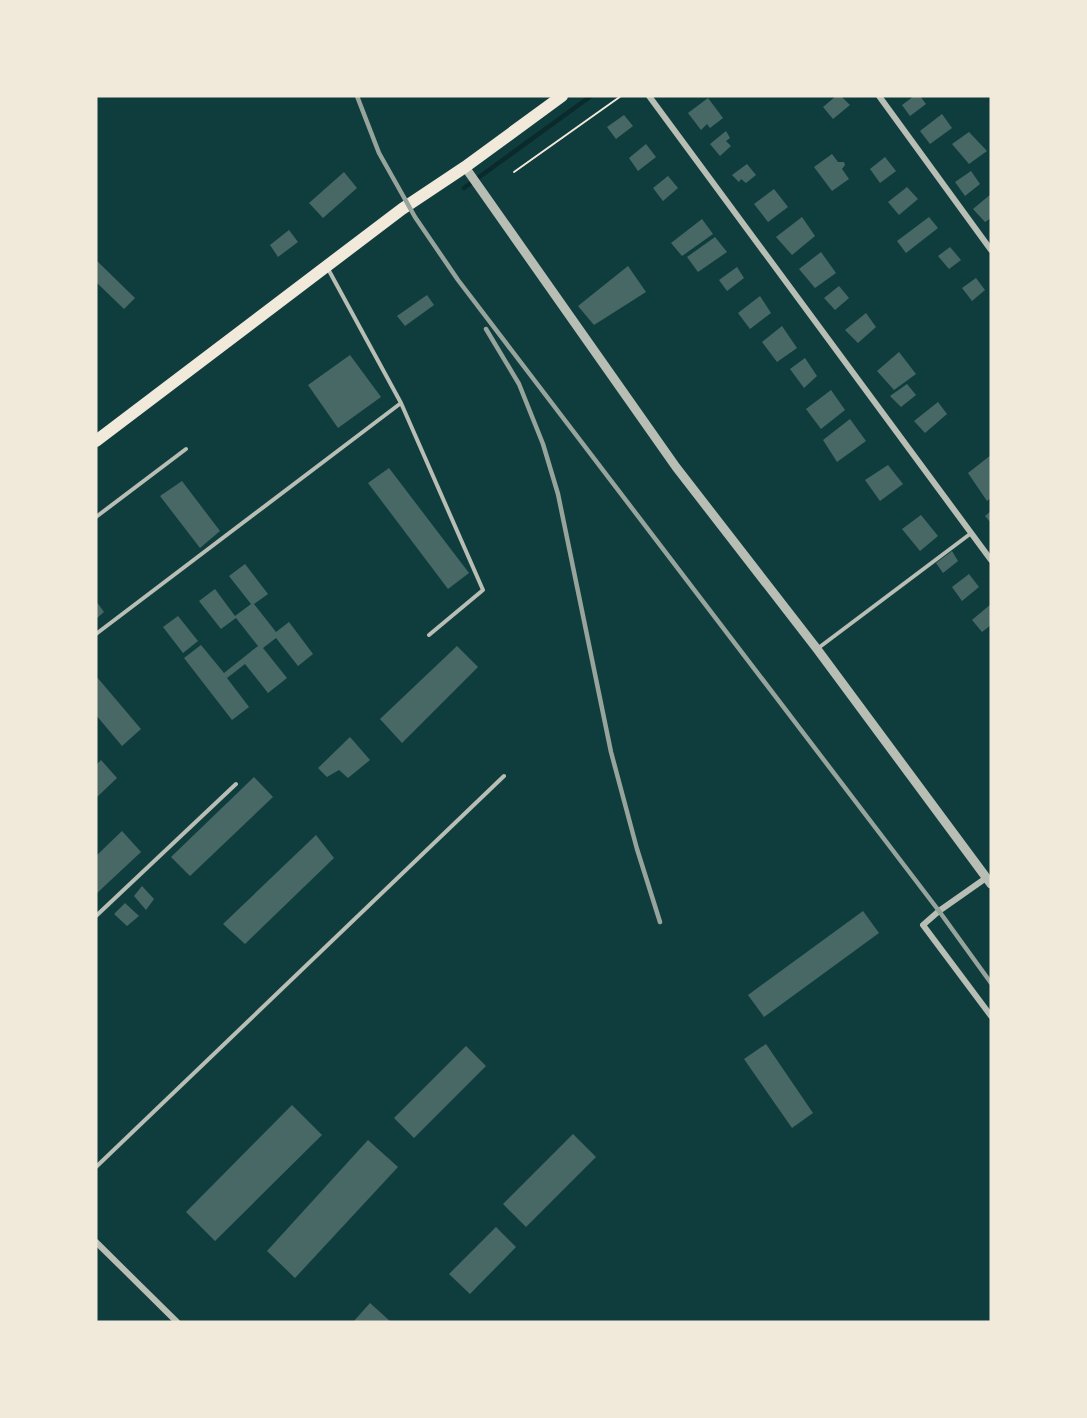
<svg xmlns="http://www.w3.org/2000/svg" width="1087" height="1418" font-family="'Nunito Sans',sans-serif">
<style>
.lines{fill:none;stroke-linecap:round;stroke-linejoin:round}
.stream{stroke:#0a2a2b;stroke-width:4.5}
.building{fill:#486865}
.path{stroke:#f1e9da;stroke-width:2}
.service{stroke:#b8beb3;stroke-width:4}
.minor{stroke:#b8beb3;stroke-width:6}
.tertiary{stroke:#b8beb3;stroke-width:9}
.primary{stroke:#f1e9da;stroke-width:12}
.rail{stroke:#97a49c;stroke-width:4.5}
</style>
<rect width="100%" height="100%" fill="#0f3d3e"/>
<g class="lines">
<path class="stream" d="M464,188L591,96"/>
</g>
<path class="building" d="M836,96H841L850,105L833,119L823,107Z
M914,96H920L926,104L910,116L902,105Z
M708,98L723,118L710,128L707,124L701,130L688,113Z
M942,114L952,128L930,144L920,131Z
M624,115L633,126L616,139L607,127Z
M726,131L730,138L726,141L731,146L720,156L710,144Z
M969,132L987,151L969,164L952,144Z
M646,144L656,157L638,171L629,158Z
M832,154L838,162H844L845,165L842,169L849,179L832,191L814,167Z
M885,157L896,171L880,183L870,169Z
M747,164L756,175L746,183L741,179L739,182L732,175Z
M971,171L980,184L965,196L955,182Z
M344,172L357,188L323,218L309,203Z
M668,176L678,188L663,201L653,188Z
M907,187L918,199L899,215L888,202Z
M774,189L788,207L768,222L754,204Z
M991,194V218L985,222L973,209Z
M802,217L815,236L792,255L776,237Z
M929,217L938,228L906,253L897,241Z
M702,219L713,234L682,256L671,243Z
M289,230L298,242L278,257L270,245Z
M715,237L727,252L698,272L687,257Z
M950,247L961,260L949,269L938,256Z
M821,252L836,273L815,288L799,269Z
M96,260L135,298L124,309L96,282Z
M628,266L646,292L594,325L578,306Z
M737,267L744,278L727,291L719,280Z
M976,278L985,290L972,301L962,288Z
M839,286L849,298L835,310L824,298Z
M427,295L434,305L405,326L397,316Z
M760,296L771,313L750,329L738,313Z
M866,313L876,327L858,343L845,330Z
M782,326L797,348L777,362L762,342Z
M899,352L916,374L894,390L877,371Z
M350,355L381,397L338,428L308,385Z
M805,358L817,376L804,388L790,369Z
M907,384L916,395L901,407L890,396Z
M831,390L845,410L821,429L806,409Z
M938,402L947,414L925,433L914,421Z
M850,419L866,441L837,462L823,440Z
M991,455V498L987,501L968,473Z
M888,465L903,484L880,501L865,480Z
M389,468L469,573L448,589L368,483Z
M182,481L220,531L200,548L160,496Z
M991,511V523L985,516Z
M921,515L938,536L920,551L902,529Z
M952,551L958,561L943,573L936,563Z
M245,564L268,594L254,604L276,632L289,622L313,654L298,666L276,638L263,648L287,678L268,693L245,664L227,678L249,707L232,720L184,658L201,645L224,673L258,646L236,618L221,629L199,601L215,589L235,616L251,604L229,576Z
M969,574L979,587L962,601L952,587Z
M96,601L104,612L96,619Z
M991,604V625L982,632L972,620Z
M178,616L198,641L183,653L163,627Z
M457,646L478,667L402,743L380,719Z
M96,676L141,729L122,746L96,715Z
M350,737L370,760L348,778L339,770L327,777L318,768Z
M101,760L117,778L96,798V765Z
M254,777L273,797L190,876L171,857Z
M122,831L141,852L96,894V856Z
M316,835L334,858L245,944L223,924Z
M142,886L154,899L146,910L134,896Z
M125,903L139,916L127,926L114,914Z
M863,911L879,933L764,1017L748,995Z
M766,1044L813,1113L792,1128L744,1059Z
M466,1046L486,1066L414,1138L394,1118Z
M292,1105L322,1135L215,1241L186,1212Z
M573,1134L596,1157L526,1227L503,1204Z
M368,1140L398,1167L295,1278L267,1251Z
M496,1227L516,1247L470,1294L449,1274Z
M370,1303L391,1322H353Z"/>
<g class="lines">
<path class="path" d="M514,172L621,96"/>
<path class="service" d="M401,403L483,590L429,635
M96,517L186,449
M96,634L401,403L327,267
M817,649L970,534
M96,916L236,784
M96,1167L504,776"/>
<path class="minor" d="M649,96L991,560
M879,96L991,250
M986,878L939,911L923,925L991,1016
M96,1242L177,1322"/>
<path class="tertiary" d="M465,167L676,467L817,649L991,884"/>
<path class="primary" d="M96,441L402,209L465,167L562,96"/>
<path class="rail" d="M357,96L379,153L415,217L458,280L939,911L991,983
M486,329L519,384L543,444L558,494L611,752L637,849L660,922"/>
</g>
<rect width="1087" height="1418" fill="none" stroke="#f1e9da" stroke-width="195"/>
</svg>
